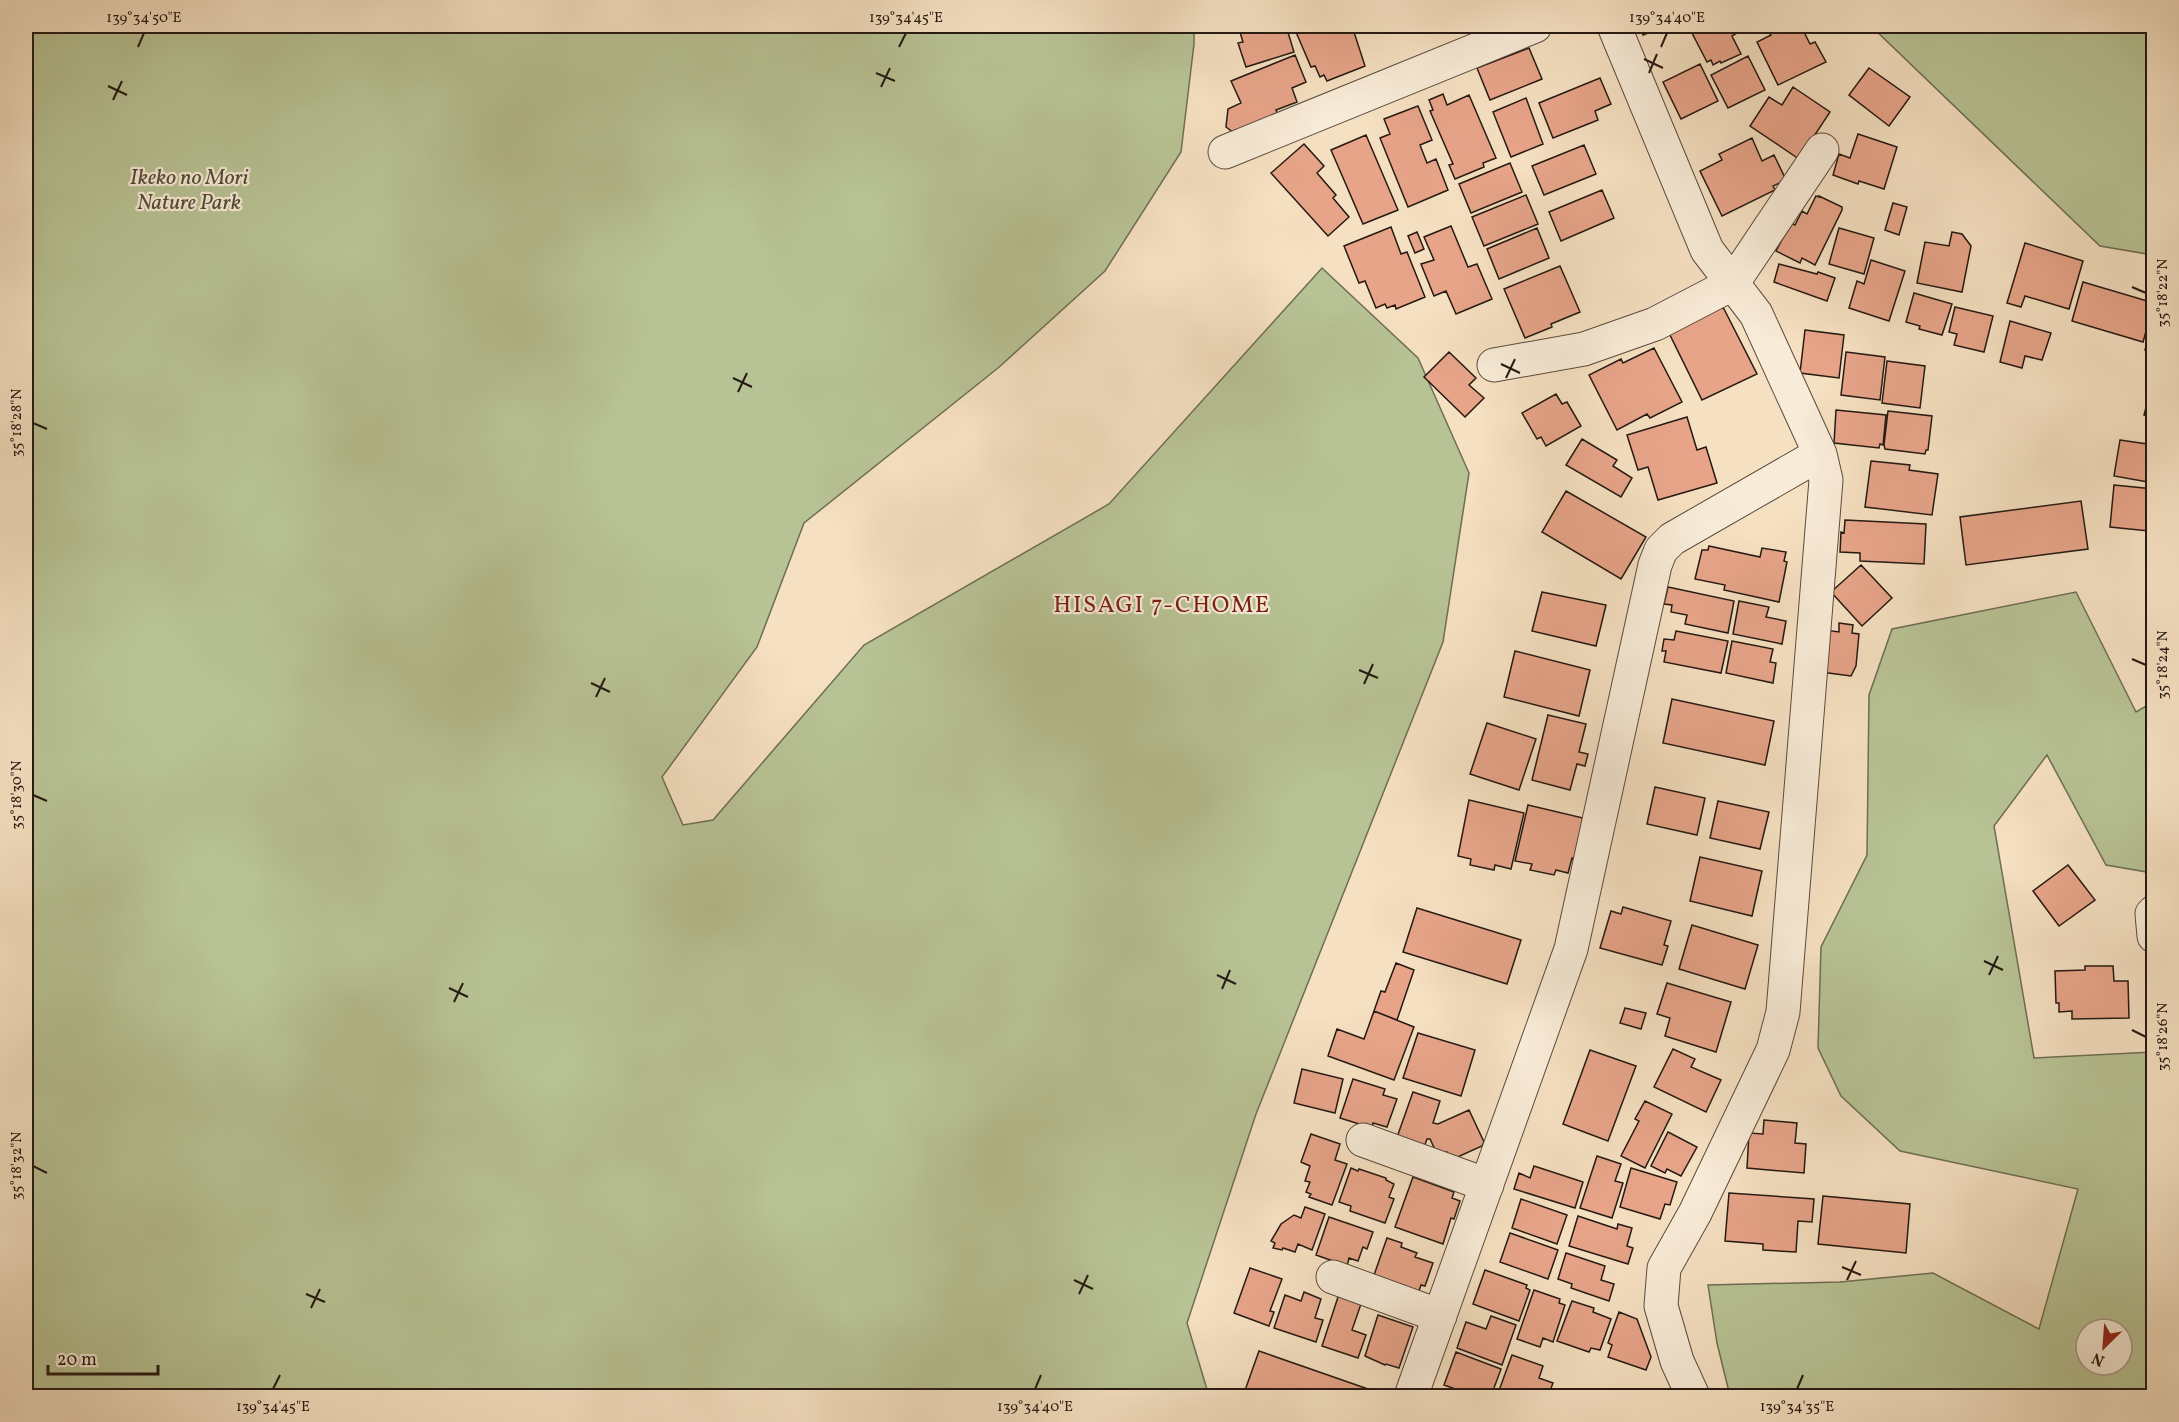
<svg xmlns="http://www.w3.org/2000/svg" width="2179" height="1422" font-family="Vollkorn,serif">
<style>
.green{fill:#b8c395;stroke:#6e6e54;stroke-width:1.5;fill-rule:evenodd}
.building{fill:#e7a489;stroke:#251912;stroke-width:1.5}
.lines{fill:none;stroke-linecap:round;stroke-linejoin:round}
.minor-casing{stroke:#594b3e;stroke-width:35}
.minor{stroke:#f8ebd7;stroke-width:33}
.ticks{fill:none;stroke:#251912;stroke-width:2}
.labels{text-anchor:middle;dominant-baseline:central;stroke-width:4.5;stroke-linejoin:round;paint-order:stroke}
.park-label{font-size:22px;font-style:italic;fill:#514c39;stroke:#f8ebd7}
.neighbourhood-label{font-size:24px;letter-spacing:1.5px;fill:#7a1f14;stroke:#f8ebd7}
.neatline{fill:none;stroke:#251912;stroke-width:2}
.ticks-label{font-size:15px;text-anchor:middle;fill:#251912}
</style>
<rect width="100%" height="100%" fill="#f5e0c1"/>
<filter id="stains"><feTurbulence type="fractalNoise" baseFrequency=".00333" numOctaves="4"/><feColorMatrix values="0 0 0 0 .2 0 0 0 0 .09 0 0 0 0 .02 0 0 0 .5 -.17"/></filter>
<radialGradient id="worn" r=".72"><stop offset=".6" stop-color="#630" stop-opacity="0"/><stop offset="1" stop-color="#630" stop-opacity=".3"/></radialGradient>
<path class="green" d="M26,26H1194V44L1181,152L1105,271L998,368L804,523L757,647L662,777L683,825L713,820L864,645L1109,504L1322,268L1418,358L1469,473L1443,642L1256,1114L1187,1323L1209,1396H26Z
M1871,26H2153V255L2100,246Z
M2076,592L2136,712L2153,702V873L2106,865L2047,755L1994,826L2034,1058L2153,1052V1389L2149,1396H1829L1802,1392V1396H1730L1717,1343L1708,1285L1840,1282L1933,1273L2039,1329L2078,1189L1900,1151L1841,1096L1818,1048L1821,947L1867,855L1869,695L1892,629ZM2086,1329H2122V1365H2086Z"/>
<path class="building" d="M1238,26H1286L1294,52L1246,67L1238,43L1243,42Z
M1311,26H1352L1365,66L1327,81L1324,75L1320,77L1315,66L1311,67L1296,32Z
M1640,26H1666L1643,35Z
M1707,26H1733L1737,33L1732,36L1741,54L1721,63L1720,61L1713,65L1711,60L1707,62L1692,33Z
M1779,26H1801L1810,44L1815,42L1826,62L1778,85L1757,42L1771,35L1768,31Z
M1529,48L1542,79L1490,100L1477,68Z
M1295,55L1306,82L1292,88L1297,102L1276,110L1278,115L1234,133L1226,127L1228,109L1241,103L1231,81Z
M1748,56L1765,90L1728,108L1711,75Z
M1700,64L1718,101L1681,119L1663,82Z
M1869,68L1910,97L1889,126L1849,95Z
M1600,78L1611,104L1595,111L1598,120L1553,138L1539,103Z
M1793,87L1830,112L1799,159L1750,126L1769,97L1782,105Z
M1443,94L1447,105L1469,95L1496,158L1483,163L1484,167L1455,179L1449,165L1453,164L1430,111L1433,110L1429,100Z
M1526,98L1543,144L1511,157L1493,112Z
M1418,106L1432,140L1420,145L1427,163L1436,159L1448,190L1408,207L1380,138L1390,134L1384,119Z
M1858,134L1897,147L1884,189L1859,181L1858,184L1833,175L1839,154L1850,158Z
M1366,135L1398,210L1363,224L1331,150Z
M1752,138L1762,161L1774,155L1786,180L1773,186L1775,190L1722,216L1700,171L1722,160L1719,154Z
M1304,144L1324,166L1317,173L1336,195L1333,198L1349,217L1328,236L1271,173Z
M1584,145L1596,174L1544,195L1532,166Z
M1510,163L1522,192L1471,213L1459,184Z
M1602,190L1614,218L1561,241L1549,212Z
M1526,195L1538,224L1484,246L1472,217Z
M1816,196L1819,197V196L1842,207V210L1815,265L1802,258L1800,263L1776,251L1791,223L1795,225L1802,211L1807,214Z
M1893,203L1907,207L1899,235L1885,230Z
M1451,226L1468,267L1477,264L1492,299L1456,314L1446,291L1434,296L1421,264L1434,260L1424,237Z
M1391,227L1401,254L1407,252L1425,297L1396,309L1395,305L1387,308L1385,304L1376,308L1365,281L1359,283L1344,246Z
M1537,228L1549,258L1499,279L1487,249Z
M1839,228L1874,238L1864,274L1829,264Z
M1417,232L1424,249L1415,253L1408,236Z
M1952,232L1962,234L1971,246L1962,292L1917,283L1925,242L1949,246Z
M2025,243L2083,261L2069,309L2025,296L2021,307L2007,303Z
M1871,260L1905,271L1889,321L1849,308L1857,281L1864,284Z
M1779,264L1817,274L1818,272L1835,278L1827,301L1774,282Z
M1560,266L1580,312L1551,324L1552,327L1525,338L1504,289Z
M2083,282L2154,303L2143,342L2072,321Z
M1914,293L1952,304L1942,335L1919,329L1920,326L1906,322Z
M1723,307L1757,374L1702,400L1669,333Z
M1955,307L1993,316L1984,352L1954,345L1957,334L1949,332Z
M2154,316V352L2145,350Z
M2010,321L2051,333L2042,360L2025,356L2022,368L2000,362Z
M1805,330L1844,335L1839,378L1800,373Z
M1654,348L1682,402L1650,418L1647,414L1617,430L1589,375L1621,359L1623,363Z
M1449,352L1476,378L1469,385L1484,398L1465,417L1424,377Z
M1846,352L1885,357L1880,400L1841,395Z
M1887,361L1925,366L1920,408L1882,403Z
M2154,377V418L2144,415Z
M1556,394L1562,404L1567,402L1581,426L1546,446L1541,437L1537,439L1522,413Z
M1836,410L1886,415L1883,445L1880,444L1879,448L1834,443Z
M1888,411L1932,416L1928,450H1926L1925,454L1885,449L1884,445Z
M1687,417L1697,450L1706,447L1717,483L1658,500L1648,467L1638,470L1627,435Z
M1582,439L1617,460L1613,466L1632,478L1621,497L1566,465Z
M2120,440L2154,445V483L2114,476Z
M1871,461L1910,465L1909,470L1938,474L1932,515L1865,507Z
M2114,485L2154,489V527H2150L2149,531L2110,527Z
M1566,491L1646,537L1621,579L1542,532Z
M2081,501L2088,549L1966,565L1960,517Z
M1845,520L1926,524L1924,564L1860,561V553L1840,552L1841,532L1844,533Z
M1709,546L1760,557L1762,548L1786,552L1784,561L1787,562L1779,602L1724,590L1725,585L1695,579L1702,550H1708Z
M1861,565L1892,598L1862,626L1831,592Z
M1668,587L1734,601L1728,633L1685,624L1687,615L1671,612L1672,605L1664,604Z
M1542,592L1606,605L1596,646L1532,631Z
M1739,601L1769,607L1766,617L1786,621L1782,644L1733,634Z
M1839,623L1853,625L1852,633L1859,634L1856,666L1851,676L1821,672L1825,630L1839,632Z
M1676,631L1728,641L1721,673L1664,662L1666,651H1662L1664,639L1674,640Z
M1732,641L1773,649L1770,662L1776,663L1773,683L1726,673Z
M1515,651L1590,670L1579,716L1504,697Z
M1672,699L1774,721L1765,765L1663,743Z
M1548,715L1586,724L1579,752L1588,754L1585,766L1577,764L1570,790L1532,780Z
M1487,723L1536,739L1519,790L1470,774Z
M1655,787L1705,798L1697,835L1647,824Z
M1469,800L1524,813L1511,869L1495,865L1494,870L1470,865L1471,859L1458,856Z
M1718,801L1769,812L1760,849L1710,838Z
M1528,805L1583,818L1574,859L1572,858L1568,873L1556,870L1554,875L1530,870L1532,864L1515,861Z
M1700,857L1762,871L1752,916L1690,901Z
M2068,865L2095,900L2059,926L2033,891Z
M1623,907L1671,921L1664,945L1668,946L1662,965L1600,948L1611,911L1621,914Z
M1417,908L1521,940L1507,984L1403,952Z
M1692,925L1758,945L1745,989L1679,969Z
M1396,963L1414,970L1397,1020L1374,1011L1381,991L1385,992Z
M2085,966H2113L2114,981H2128L2129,1018L2072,1019V1011L2059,1012V1003H2056L2055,971L2085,970Z
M1667,983L1731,1002L1716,1052L1665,1036L1670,1018L1657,1014Z
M1625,1008L1646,1013L1641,1029L1620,1023Z
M1374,1011L1414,1027L1394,1080L1328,1056L1337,1029L1364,1039Z
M1418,1033L1475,1050L1461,1096L1403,1078Z
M1673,1049L1695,1059L1691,1067L1721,1080L1706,1112L1654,1087Z
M1590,1050L1636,1066L1608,1141L1563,1124Z
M1302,1069L1343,1079L1335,1113L1294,1103Z
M1353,1079L1385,1089L1383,1095L1397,1099L1387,1127L1373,1123L1372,1128L1340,1118Z
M1413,1092L1440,1101L1433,1123L1438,1124L1469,1110L1484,1142L1482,1146L1451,1160L1447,1152L1438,1156L1430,1139H1427L1423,1150L1396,1140Z
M1645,1101L1672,1114L1645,1168L1621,1156L1639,1121L1635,1119Z
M1764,1120L1797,1123L1795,1143L1806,1144L1804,1173L1747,1168L1749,1133L1763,1134Z
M1668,1132L1697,1147L1681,1176L1667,1169L1665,1173L1651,1166Z
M1311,1134L1340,1144L1335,1160L1347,1164L1332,1205L1309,1197L1311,1194L1306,1192L1310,1182L1305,1181L1310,1166L1301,1162Z
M1597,1156L1621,1164L1615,1181L1623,1183L1612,1218L1580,1208Z
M1534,1166L1583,1182L1575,1208L1514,1189L1519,1173L1530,1178Z
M1351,1168L1358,1171L1359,1169L1386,1178V1180L1394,1184L1389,1197L1394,1199L1385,1223L1350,1211L1351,1206L1339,1202Z
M1631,1168L1677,1182L1670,1205L1665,1204L1660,1219L1620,1207Z
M1413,1177L1454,1192L1452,1198L1460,1201L1454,1219L1451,1218L1443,1244L1395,1227Z
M1729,1193L1814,1199L1812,1222L1798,1221L1796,1252L1763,1250V1244L1725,1241Z
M1823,1196L1910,1204L1906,1253L1818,1244Z
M1521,1199L1567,1215L1557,1244L1512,1228Z
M1305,1207L1325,1214L1312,1250L1298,1244L1295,1252L1283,1248L1282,1250L1273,1248L1275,1243L1271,1241L1281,1224L1294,1215L1301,1218Z
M1578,1216L1617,1229L1618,1224L1632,1228L1627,1246L1633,1248L1628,1264L1569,1246Z
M1329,1217L1373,1232L1367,1249L1363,1247L1358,1261L1349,1258L1347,1266L1316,1255Z
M1510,1233L1558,1250L1548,1279L1500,1262Z
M1387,1238L1402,1243L1401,1247L1417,1253L1415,1257L1433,1263L1425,1286L1421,1285L1418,1294L1373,1278Z
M1566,1253L1605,1266L1601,1280L1614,1284L1609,1301L1571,1288L1572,1284L1558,1279Z
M1250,1268L1282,1279L1270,1311L1274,1312L1269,1326L1234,1313Z
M1485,1270L1527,1285L1526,1288L1530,1290L1519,1321L1473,1304Z
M1534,1290L1560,1299L1559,1303L1565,1305L1553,1342L1543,1338L1540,1347L1517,1339Z
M1304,1292L1321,1299L1315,1318L1323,1320L1316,1342L1274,1328L1285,1295L1301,1301Z
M1341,1295L1361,1304L1352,1330L1366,1335L1358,1358L1322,1346L1338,1297Z
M1572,1301L1594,1308L1593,1312L1611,1319L1600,1350L1591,1348L1589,1352L1557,1341Z
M1619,1312L1637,1319L1651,1357L1646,1370L1608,1357L1612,1345L1608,1343Z
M1378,1315L1413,1327L1399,1368L1386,1364L1385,1365L1365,1356Z
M1491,1316L1516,1325L1502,1365L1457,1348L1466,1322L1486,1329Z
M1259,1351L1368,1389L1365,1396H1243Z
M1456,1352L1501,1369L1491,1396H1462L1456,1394L1458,1390L1444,1385Z
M1512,1355L1543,1366L1539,1378L1553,1383L1548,1396H1497Z"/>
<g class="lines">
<g class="minor-casing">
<path id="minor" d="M1614,26L1707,250L1756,314L1820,454L1826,480L1783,1012L1773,1050L1695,1213L1664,1268L1661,1306L1677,1361L1693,1396
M1225,152L1535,26
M1494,365L1584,349L1655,324L1732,284L1822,150
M2154,912L2152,914L2154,936
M1363,1140L1487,1185
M1333,1277L1440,1316
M1411,1396L1571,949L1655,565L1661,550L1672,539L1820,454"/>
</g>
<use href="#minor" class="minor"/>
</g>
<path class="ticks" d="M138,47L144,33M899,47L906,33M1661,47L1667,33M1644,59L1663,68M876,73L895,81M1649,73L1657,54M108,86L127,95M881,87L890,68M113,100L122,81M2132,287L2146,293M1501,364L1520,373M733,378L752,387M1506,378L1515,359M738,392L747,373M33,423L47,429M2132,659L2146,665M1359,670L1378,678M591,683L610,692M1364,684L1373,664M596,697L605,678M33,795L47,801M1984,961L2003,970M1217,975L1236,984M1989,975L1998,956M449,988L468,997M1222,989L1230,970M454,1002L463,983M2132,1030L2146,1037M33,1166L47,1173M1842,1267L1861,1275M1074,1280L1093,1289M1847,1280L1856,1261M306,1294L325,1302M1079,1294L1088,1275M311,1308L320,1289M273,1389L280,1375M1035,1389L1041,1375M1797,1389L1803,1375"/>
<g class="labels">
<g class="park-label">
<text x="189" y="178">Ikeko no Mori<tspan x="189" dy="25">Nature Park</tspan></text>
</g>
<g class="neighbourhood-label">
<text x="1162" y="606">HISAGI 7-CHOME</text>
</g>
</g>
<rect width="2179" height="1422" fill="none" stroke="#f5e0c1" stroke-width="66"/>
<g transform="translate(2104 1347) rotate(205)"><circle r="28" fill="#f8ebd7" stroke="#a49788" stroke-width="1.5"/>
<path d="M0-4.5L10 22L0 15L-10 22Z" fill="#8f2418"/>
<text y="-9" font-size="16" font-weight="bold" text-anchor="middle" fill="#251912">N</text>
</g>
<path d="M48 1365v9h110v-9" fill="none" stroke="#251912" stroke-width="3"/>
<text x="57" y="1365" font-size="18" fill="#251912" stroke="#f8ebd7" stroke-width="4.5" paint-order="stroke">20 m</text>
<rect x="33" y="33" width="2113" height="1356" class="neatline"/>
<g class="ticks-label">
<text x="144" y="22">139°34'50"E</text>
<text x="906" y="22">139°34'45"E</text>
<text x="1667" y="22">139°34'40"E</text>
<text transform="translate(2162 293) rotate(-90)" y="5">35°18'22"N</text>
<text transform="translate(16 423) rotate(-90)" y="5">35°18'28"N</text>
<text transform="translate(2162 665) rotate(-90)" y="5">35°18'24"N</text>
<text transform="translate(16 795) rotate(-90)" y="5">35°18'30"N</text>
<text transform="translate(2162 1037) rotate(-90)" y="5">35°18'26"N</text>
<text transform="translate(16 1166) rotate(-90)" y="5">35°18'32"N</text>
<text x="273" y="1411">139°34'45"E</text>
<text x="1035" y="1411">139°34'40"E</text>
<text x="1797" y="1411">139°34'35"E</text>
</g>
<rect width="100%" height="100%" filter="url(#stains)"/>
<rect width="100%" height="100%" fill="url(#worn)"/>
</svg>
